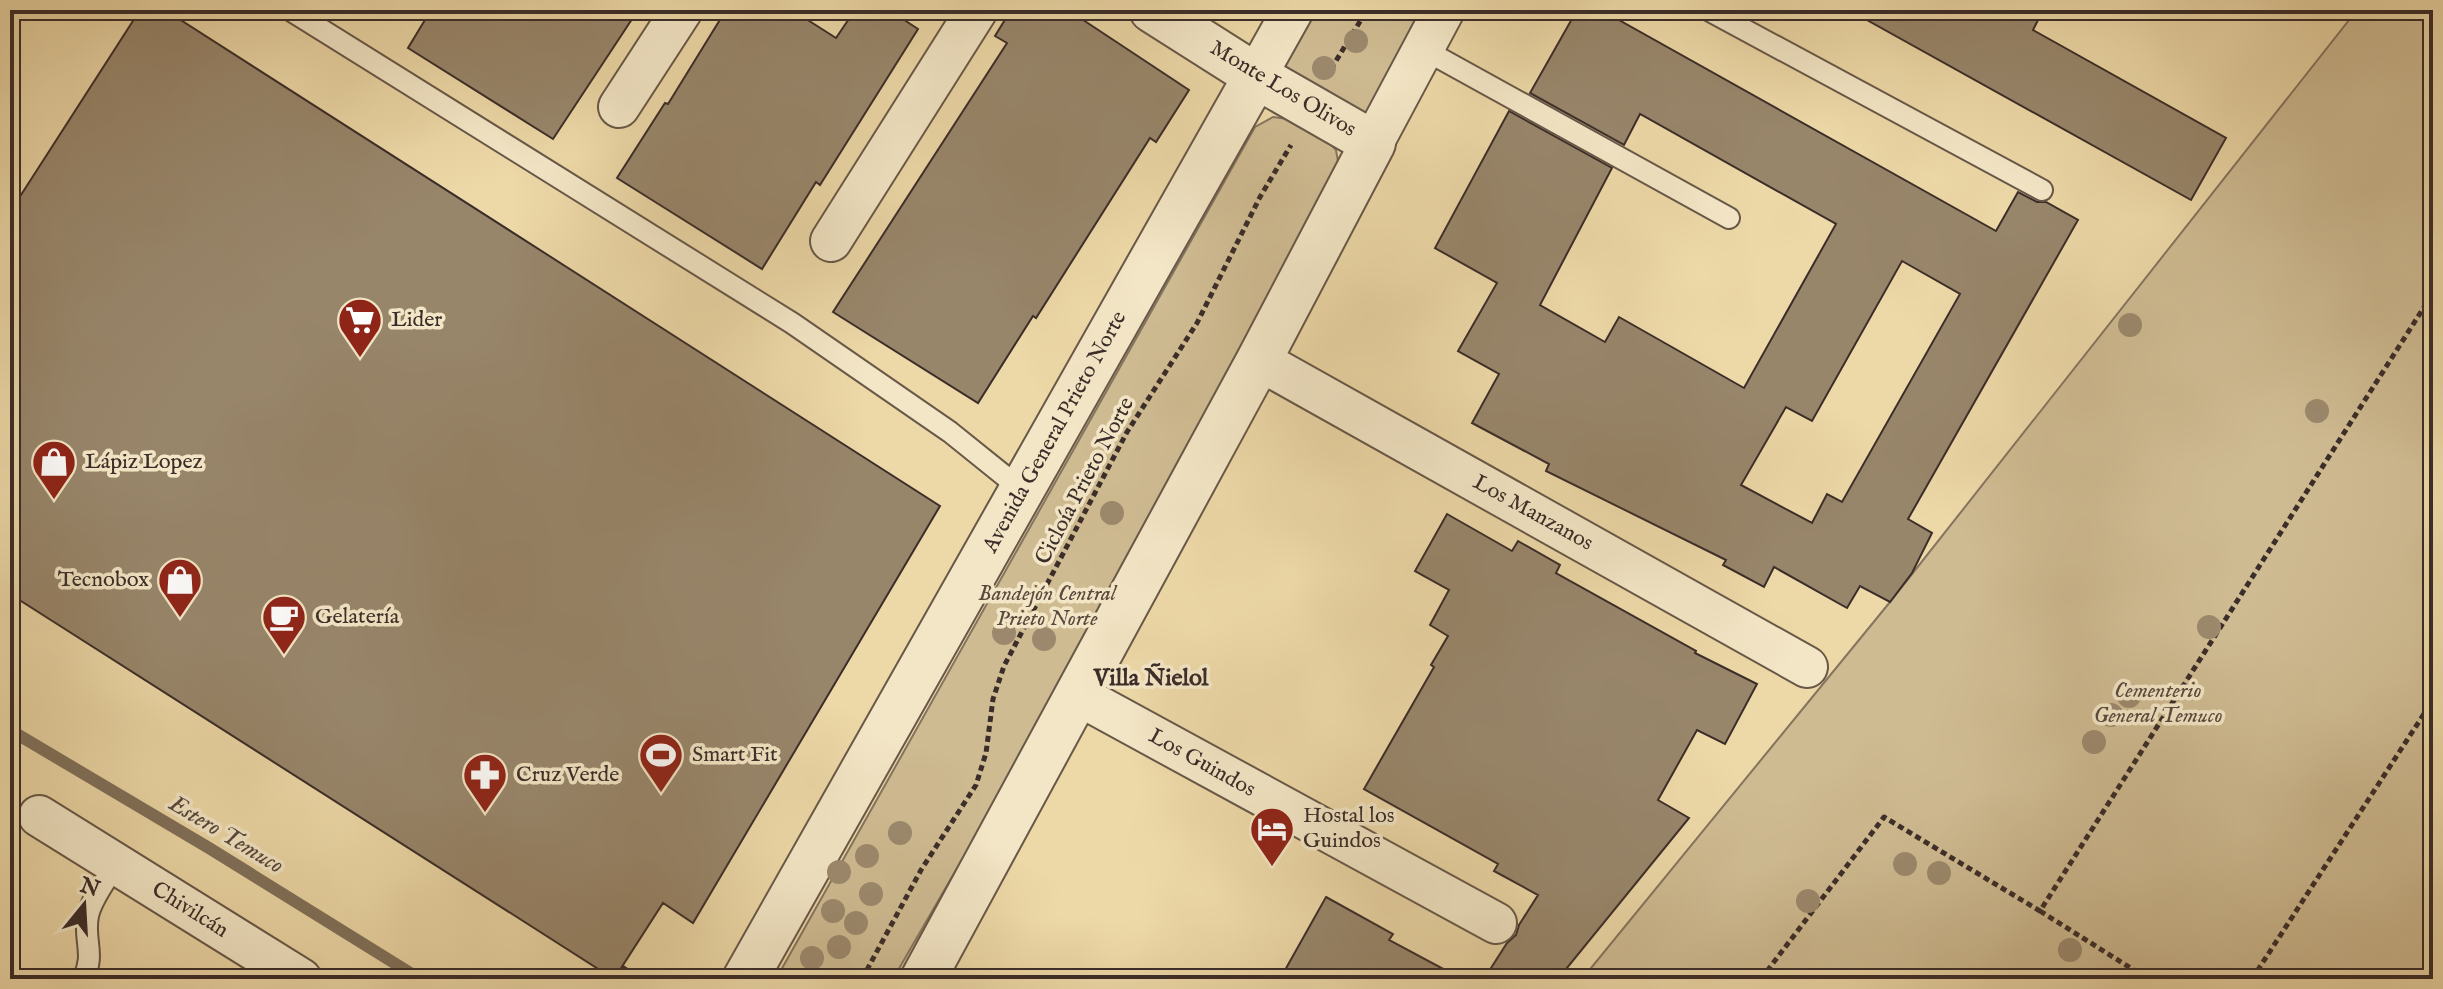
<svg xmlns="http://www.w3.org/2000/svg" width="2443" height="989" font-family="'IM FELL English',serif">
<style>
.green{fill:#cfbb92;stroke:#85745e;stroke-width:2}
.lines{fill:none;stroke-linecap:round;stroke-linejoin:round}
.stream{stroke:#81715b;stroke-width:12}
.building{fill:#98866b;stroke:#3b2d29;stroke-width:2;fill-rule:evenodd}
.service-casing{stroke:#685848;stroke-width:24}
.minor-casing{stroke:#685848;stroke-width:44}
.tertiary-casing{stroke:#685848;stroke-width:48}
.path{stroke:#3b2d29;stroke-width:5;stroke-dasharray:6 4;stroke-linecap:butt}
.service{stroke:#f3e6c6;stroke-width:20}
.minor{stroke:#f3e6c6;stroke-width:40}
.tertiary{stroke:#f3e6c6;stroke-width:44}
.tree{fill:#9c896d}
.labels{text-anchor:middle;dominant-baseline:central;stroke-width:7;stroke-linejoin:round;paint-order:stroke}
.street-label{font-size:22px;fill:#3b2d29;stroke:#f3e6c6}
.poi-label{font-size:22px;fill:#3b2d29;stroke:#f3e6c6;text-anchor:start}
.park-label{font-size:22px;font-style:italic;fill:#59493e;stroke:#f3e6c6}
.neighbourhood-label{font-size:24px;font-weight:bold;fill:#3b2d29;stroke:#f3e6c6}
.water-label{font-size:24px;font-style:italic;fill:#58493e;stroke:#f3e6c6}
</style>
<rect width="100%" height="100%" fill="#edd8a7"/>
<filter id="stains"><feTurbulence type="fractalNoise" baseFrequency=".0025" numOctaves="4"/><feColorMatrix values="0 0 0 0 .2 0 0 0 0 .09 0 0 0 0 .02 0 0 0 .5 -.17"/></filter>
<radialGradient id="worn" r=".72"><stop offset=".6" stop-color="#630" stop-opacity="0"/><stop offset="1" stop-color="#630" stop-opacity=".3"/></radialGradient>
<path class="green" d="M1307,10H1440L1368,126L1273,71Z
M2357,10H2433V979H1582L1890,602Z
M1273,117L1310,122L1336,150L1341,178L1093,633L893,979H776L1255,127Z"/>
<g class="lines">
<path class="stream" d="M10,730L209,848L420,979"/>
</g>
<path class="building" d="M140,10H165L940,506L693,923L663,903L614,979L10,594V212Z
M431,10H638L553,139L408,48Z
M726,10H792L836,38L855,10H889L918,29L820,185L816,182L762,269L617,178L665,103L668,104Z
M1011,10H1068L1189,90L1156,142L1150,138L1036,318L1033,316L978,403L833,312L1007,43L995,36Z
M1577,10H1601L1996,231L2018,192L2037,202H2046L2078,220L1908,519L1932,533L1912,573L1890,602L1860,586L1847,608L1774,567L1764,587L1723,565L1726,560L1546,471L1549,464L1472,423L1499,374L1458,351L1497,283L1435,248L1509,111L1612,168L1540,305L1605,342L1619,317L1744,388L1836,224L1640,114L1624,145L1530,93ZM1902,261L1960,294L1842,502L1827,494L1812,523L1741,485L1786,407L1812,421Z
M1849,10H2043L2033,30L2226,138L2191,200Z
M1447,514L1512,551L1518,541L1560,565L1556,573L1696,651L1695,653L1757,684L1725,744L1697,730L1658,800L1689,818L1558,979H1484L1507,943L1516,935L1519,925L1538,895L1494,871L1498,864L1364,789L1434,667L1431,665L1448,636L1430,625L1449,590L1415,571Z
M1326,897L1393,934L1389,940L1462,979H1280Z"/>
<g class="lines">
<g class="service-casing">
<path id="service" d="M290,10L792,323L950,432L1022,490
M1708,10L2042,190
M1423,49L1729,218
M83,979C96,954 83,940 88,916C91,899 107,879 116,864"/>
</g>
<g class="minor-casing">
<path id="minor" d="M1256,76L1293,10
M619,107L682,10
M1373,143L1444,10
M831,241L977,10
M1259,360L1807,667
M1078,695L1496,923
M39,816L301,979"/>
</g>
<g class="tertiary-casing">
<path id="tertiary" d="M745,979L1256,76
M923,979L1259,360L1373,143L1256,76L1152,10"/>
</g>
<path class="path" d="M1331,69L1367,10
M2040,911L2148,979
M622,967L640,979
M862,979L921,870L976,785L986,753L993,699L1004,666L1127,432L1197,323L1260,197L1291,145
M1761,979L1884,817L2040,911L2433,293
M2252,979L2433,700"/>
<use href="#service" class="service"/>
<use href="#minor" class="minor"/>
<use href="#tertiary" class="tertiary"/>
</g>
<g class="tree">
<circle cx="1356" cy="41" r="12"/>
<circle cx="1324" cy="68" r="12"/>
<circle cx="2130" cy="325" r="12"/>
<circle cx="2317" cy="411" r="12"/>
<circle cx="1112" cy="513" r="12"/>
<circle cx="2209" cy="627" r="12"/>
<circle cx="1004" cy="633" r="12"/>
<circle cx="1044" cy="639" r="12"/>
<circle cx="2129" cy="696" r="12"/>
<circle cx="2111" cy="715" r="12"/>
<circle cx="2094" cy="742" r="12"/>
<circle cx="900" cy="833" r="12"/>
<circle cx="867" cy="856" r="12"/>
<circle cx="1905" cy="864" r="12"/>
<circle cx="839" cy="872" r="12"/>
<circle cx="1939" cy="873" r="12"/>
<circle cx="871" cy="894" r="12"/>
<circle cx="1808" cy="901" r="12"/>
<circle cx="833" cy="911" r="12"/>
<circle cx="856" cy="923" r="12"/>
<circle cx="839" cy="947" r="12"/>
<circle cx="2070" cy="950" r="12"/>
<circle cx="812" cy="958" r="12"/>
</g>
<defs>
<g id="supermarket-pin" transform="scale(2.3)"><path d="M0 17L-7.5 6A9.5 9.5 0 1 1 7.5 6Z" fill="#8f2418" stroke="#f3e6c6"/><path d="M-6-5.5h2.5l.6 2H6L4.5 2H-2.5L-4.4-4H-6ZM-1.5 3.2a1.3 1.3 0 1 0 .1 0ZM3 3.2a1.3 1.3 0 1 0 .1 0Z" fill="#fff"/></g>
<g id="shop-pin" transform="scale(2.3)"><path d="M0 17L-7.5 6A9.5 9.5 0 1 1 7.5 6Z" fill="#8f2418" stroke="#f3e6c6"/><path d="M-5-2.5h2.3a2.7 3.5 0 0 1 5.4 0H5L5.5 6h-11ZM-1.5-2.5h3a1.5 2.3 0 0 0-3 0Z" fill="#fff"/></g>
<g id="cafe-pin" transform="scale(2.3)"><path d="M0 17L-7.5 6A9.5 9.5 0 1 1 7.5 6Z" fill="#8f2418" stroke="#f3e6c6"/><path d="M-5.5-4.5H6V0H3Q3 3.5 0 3.5H-2.5Q-5.5 3.5-5.5 0ZM3-3.2v2h1.7v-2ZM-6 4.5H4V6H-6Z" fill="#fff"/></g>
<g id="stadium-pin" transform="scale(2.3)"><path d="M0 17L-7.5 6A9.5 9.5 0 1 1 7.5 6Z" fill="#8f2418" stroke="#f3e6c6"/><path d="M0-5a6.5 5 0 1 0 0 10a6.5 5 0 1 0 0-10ZM-3.5-1.8h7v3.6h-7Z" fill="#fff"/></g>
<g id="pharmacy-pin" transform="scale(2.3)"><path d="M0 17L-7.5 6A9.5 9.5 0 1 1 7.5 6Z" fill="#8f2418" stroke="#f3e6c6"/><path d="M-2-6h4v4h4v4h-4v4h-4v-4h-4v-4h4Z" fill="#fff"/></g>
<g id="hotel-pin" transform="scale(2.3)"><path d="M0 17L-7.5 6A9.5 9.5 0 1 1 7.5 6Z" fill="#8f2418" stroke="#f3e6c6"/><path d="M-6-4.5h1.5V1H6V5H4.5V3h-9V5H-6ZM-4 0a1.8 1.8 0 1 1 3.6 0ZM.5 0V-2.5h3Q6-2.5 6 0Z" fill="#fff"/></g>
</defs>
<g fill-rule="evenodd">
<use href="#supermarket-pin" x="360" y="320"/>
<use href="#shop-pin" x="54" y="462"/>
<use href="#shop-pin" x="180" y="580"/>
<use href="#cafe-pin" x="284" y="617"/>
<use href="#stadium-pin" x="661" y="755"/>
<use href="#pharmacy-pin" x="485" y="775"/>
<use href="#hotel-pin" x="1272" y="829"/>
</g>
<g class="labels">
<g class="street-label">
<text transform="translate(1283 89) rotate(31)">Monte Los Olivos</text>
<text transform="translate(1055 432) rotate(-61)">Avenida General Prieto Norte</text>
<text transform="translate(1085 481) rotate(-62)">Cicloía Prieto Norte</text>
<text transform="translate(1533 513) rotate(29)">Los Manzanos</text>
<text transform="translate(1202 763) rotate(29)">Los Guindos</text>
<text transform="translate(190 910) rotate(32)">Chivilcán</text>
</g>
<g class="poi-label">
<text x="391" y="320">Lider</text>
<text x="85" y="462">Lápiz Lopez</text>
<text x="149" y="580" text-anchor="end">Tecnobox</text>
<text x="315" y="617">Gelatería</text>
<text x="692" y="755">Smart Fit</text>
<text x="516" y="775">Cruz Verde</text>
<text x="1303" y="816">Hostal los<tspan x="1303" dy="25">Guindos</tspan></text>
</g>
<g class="park-label">
<text x="1047" y="594">Bandejón Central<tspan x="1047" dy="25">Prieto Norte</tspan></text>
<text x="2158" y="691">Cementerio<tspan x="2158" dy="25">General Temuco</tspan></text>
</g>
<g class="neighbourhood-label">
<text x="1151" y="678">Villa Ñielol</text>
</g>
<g class="water-label">
<text transform="translate(226 835) rotate(31)">Estero Temuco</text>
</g>
</g>
<rect width="2443" height="989" fill="none" stroke="#edd8a7" stroke-width="40"/>
<rect x="12" y="12" width="2419" height="965" fill="none" stroke="#3b2d29" stroke-width="4"/>
<rect x="20" y="20" width="2403" height="949" fill="none" stroke="#3b2d29" stroke-width="2"/>
<g transform="translate(84 905) rotate(18)" stroke="#f3e6c6" stroke-width="6" paint-order="stroke">
<path d="M0-6L14 30L0 20L-14 30Z" fill="#3b2d29"/>
<text y="-12" font-size="22" font-weight="bold" text-anchor="middle" fill="#3b2d29">N</text>
</g>
<rect width="100%" height="100%" filter="url(#stains)"/>
<rect width="100%" height="100%" fill="url(#worn)"/>
</svg>
